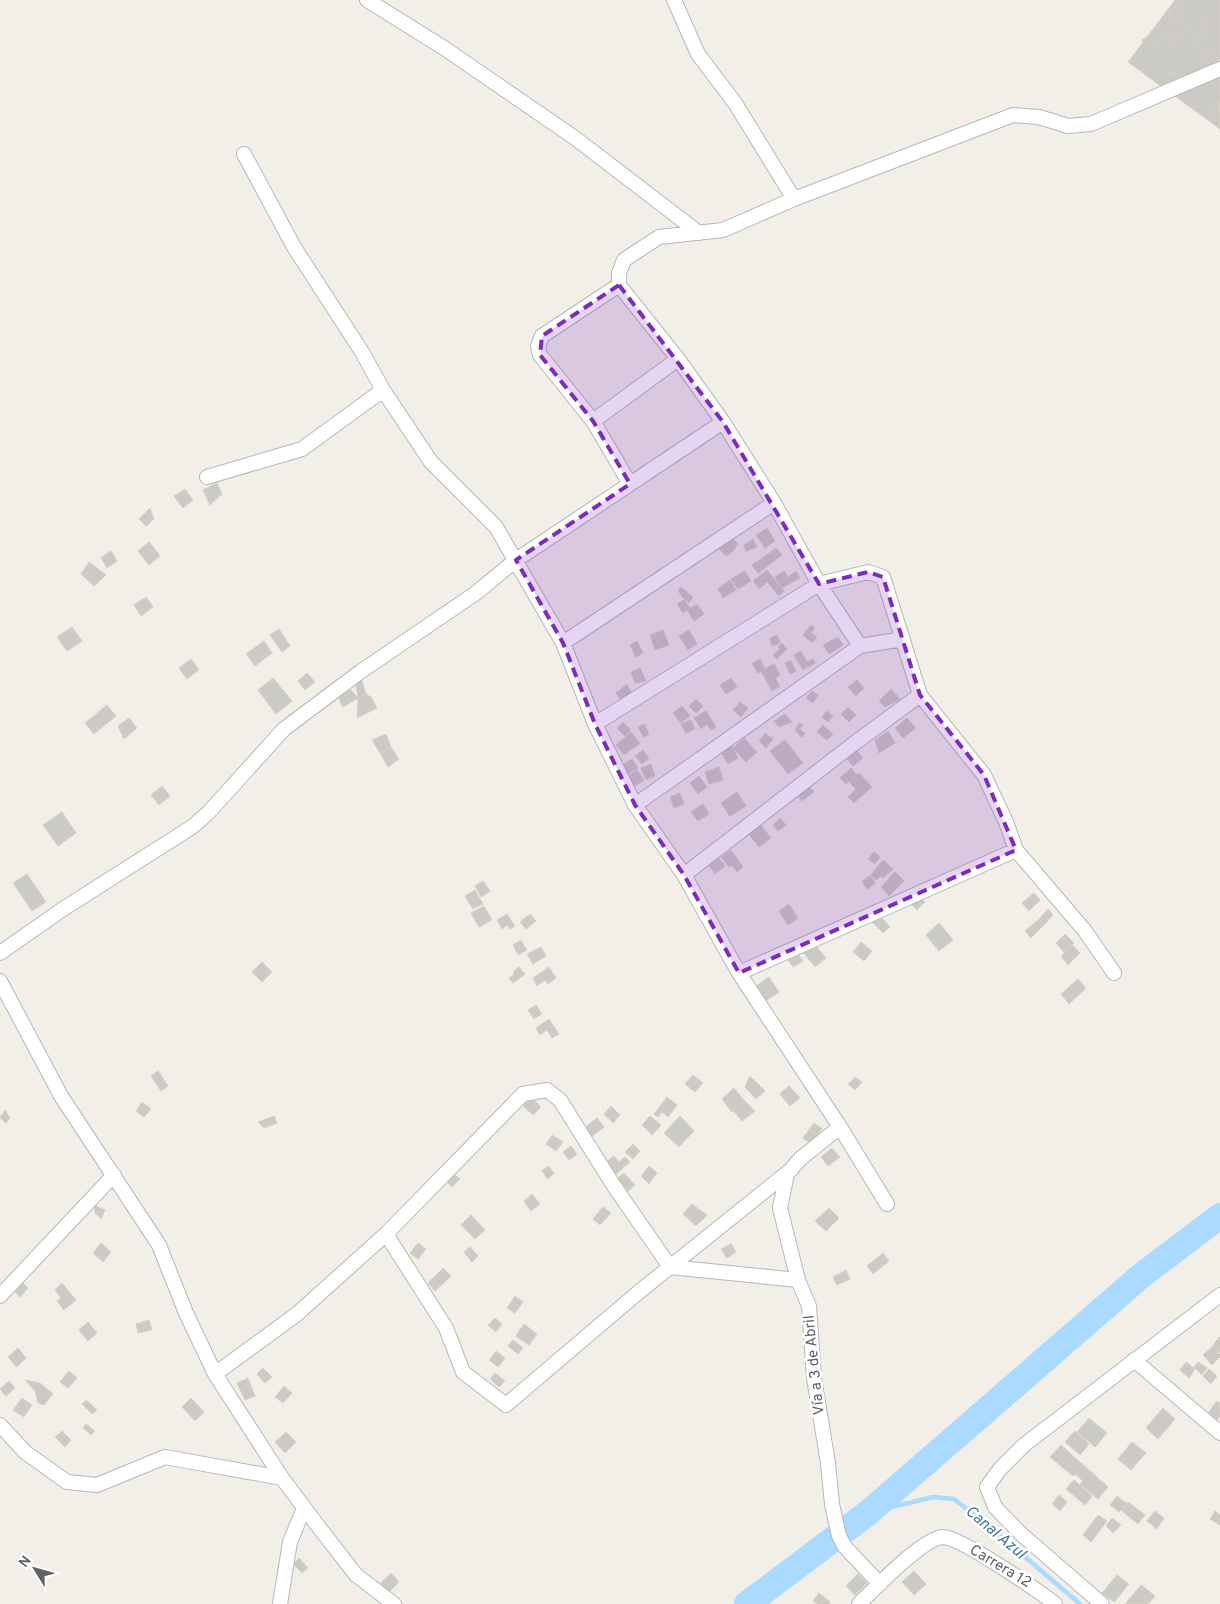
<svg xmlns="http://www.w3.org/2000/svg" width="1220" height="1604" font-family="Overpass,sans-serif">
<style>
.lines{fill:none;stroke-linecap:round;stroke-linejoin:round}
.stream{stroke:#aadaff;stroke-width:4.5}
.river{stroke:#aadaff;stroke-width:26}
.building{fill:#cccac5;stroke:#d6d1c6}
.minor-casing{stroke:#b5b8bc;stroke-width:16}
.minor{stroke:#fff;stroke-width:14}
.marked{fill:#7b2cbf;fill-opacity:0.2;stroke:#7b2cbf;stroke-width:4;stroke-dasharray:10 6;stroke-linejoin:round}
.labels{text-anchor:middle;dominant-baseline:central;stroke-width:5;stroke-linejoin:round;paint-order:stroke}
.street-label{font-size:15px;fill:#5f6368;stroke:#fff}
.water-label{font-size:16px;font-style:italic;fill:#4174aa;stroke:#fff}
</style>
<rect width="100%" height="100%" fill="#f1efe8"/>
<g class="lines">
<path class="stream" d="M868,1513L933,1497L954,1499L990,1527L1080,1604"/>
<path class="river" d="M747,1604L868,1513L1142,1275L1220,1216"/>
</g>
<path class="building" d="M1175,0H1220V129L1128,62Z
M1178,6L1183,17L1171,21L1167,10Z
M1207,15L1212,26L1204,30L1199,20Z
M1191,27L1196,37L1183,42L1179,32Z
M1169,28L1177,44L1169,48L1161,33Z
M1150,35L1158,47L1150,52L1142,40Z
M1204,35L1209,46L1201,50L1195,40Z
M1214,49L1220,64L1209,69L1202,55Z
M1174,73L1179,84L1169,89L1164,77Z
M1220,101V112L1212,116L1207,108Z
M217,483L222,494L210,505L203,490Z
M185,489L193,500L183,508L174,496Z
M150,508L154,519L146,526L139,519Z
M767,528L775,541L765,548L756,535Z
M730,536L738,544L734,550L728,555H725L718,547Z
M753,539L757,547L746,551L744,545Z
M149,542L160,556L149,565L138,551Z
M776,548L782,555L769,565L764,557Z
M111,551L117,561L107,568L101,558Z
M764,557L769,565L758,573L752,565Z
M89,562L106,575L94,586L81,574Z
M767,570L784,591L779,596L767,582L759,589L753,581Z
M745,571L751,581L738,589L731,579Z
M784,571L788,577L796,571L800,578L782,588L775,577Z
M730,580L736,590L723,598L718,589Z
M681,587L693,597L689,603L682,597L678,590Z
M146,597L153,607L141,616L134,605Z
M684,600L690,608L683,613L677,604Z
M697,604L704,614L694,621L687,610Z
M811,625L815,628L811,633L817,637L812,643L803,635Z
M72,627L82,641L67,651L57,637Z
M279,629L290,646L282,652L270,635Z
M663,630L669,645L655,650L650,635Z
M689,630L697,644L688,650L679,636Z
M777,635L780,643L772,646L770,638Z
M838,637L843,645L829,654L823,645Z
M264,641L272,653L255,666L246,654Z
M637,641L643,653L636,657L630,645Z
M782,643L787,649L777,659L773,655L780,649L778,647Z
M801,651L807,662L813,659L815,663L803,670L794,655Z
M191,659L199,670L187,679L179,668Z
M760,659L765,669L758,673L752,663Z
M791,661L796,671L790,674L785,663Z
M774,664L780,675L775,678L780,686L772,691L761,671Z
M640,668L646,681L635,683L631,672Z
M307,673L315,682L305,690L298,681Z
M273,678L292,701L276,714L258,690Z
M731,678L737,687L726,694L720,685Z
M857,680L864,688L856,696L848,687Z
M362,681L366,694L358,698L356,685Z
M627,684L632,694L621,700L616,693Z
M891,689L900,699L885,707L879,701Z
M351,690L358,698L343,707L338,697Z
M812,691L818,695L813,703L806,698Z
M366,694L371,697L377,708L357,718L358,698Z
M696,699L703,706L696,713L689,706Z
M740,702L748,708L741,717L733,710Z
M107,705L116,716L94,734L85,723Z
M682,706L690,716L681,723L673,713Z
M848,707L856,715L849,722L841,714Z
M706,711L716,727L711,730L707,724L701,729L694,718Z
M827,711L833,716L828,722L822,717Z
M785,714L792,722L779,727L774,721Z
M129,718L137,728L124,739L118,726Z
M907,718L916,728L903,738L895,728Z
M691,720L695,729L686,733L681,724Z
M623,722L631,730L625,736L617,728Z
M799,723L803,725L800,729L805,734L801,737L795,730Z
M644,724L649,734L644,737L638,727Z
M823,725L833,734L827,740L817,732Z
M888,731L895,743L879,753L875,740Z
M631,732L640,743L624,755L616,745Z
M765,733L773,739L766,748L759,741Z
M386,734L391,747L380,753L372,740Z
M744,738L757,752L746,762L733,748Z
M785,740L803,763L788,774L770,751Z
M731,745L738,758L728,764L720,751Z
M391,747L399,759L388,767L380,753Z
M643,750L649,758L642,764L635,756Z
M857,751L863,758L853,766L847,759Z
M632,759L638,768L627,775L622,765Z
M651,764L655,776L646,780L641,768Z
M719,767L723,780L709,784L705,772Z
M851,768L857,775L846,784L840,778Z
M637,770L644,780L635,786L628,776Z
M859,773L872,787L854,803L848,797L856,789L849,782Z
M699,776L707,787L698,794L690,783Z
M162,786L170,796L159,805L151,795Z
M809,786L814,792L802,801L797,795Z
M737,792L746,806L730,816L721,803Z
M680,793L684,804L674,808L670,797Z
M703,804L709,814L698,821L691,812Z
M62,812L76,833L58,846L43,825Z
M780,818L786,825L778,831L773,825Z
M760,824L771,838L759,847L748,833Z
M731,850L743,867L737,872L732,865L729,867L721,857Z
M874,852L880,857L875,864L868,859Z
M718,857L725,866L715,874L708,864Z
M883,860L893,869L883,878L881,876L876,880L871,875Z
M895,872L904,881L889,896L881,887Z
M27,874L46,902L32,911L13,883Z
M870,876L876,883L867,889L862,881Z
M483,881L490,891L481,897L475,886Z
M475,890L483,904L473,909L465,896Z
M1034,893L1040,900L1029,911L1022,903Z
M917,894L925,902L917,910L909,902Z
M789,904L798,918L788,925L779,911Z
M484,906L492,920L479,927L471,913Z
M1048,909L1053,915L1044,925L1039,919Z
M507,914L515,926L510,929L507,925L502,929L497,920Z
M530,914L536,921L526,929L520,922Z
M879,915L890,927L883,933L872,922Z
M1039,919L1044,925L1031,938L1025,931Z
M939,923L953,940L939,951L926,935Z
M1065,934L1074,943L1064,952L1056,943Z
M521,940L527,950L518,955L513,945Z
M813,942L826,958L815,967L802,951Z
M861,942L872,951L864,961L853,952Z
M1072,945L1080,953L1068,965L1061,956Z
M541,947L546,956L533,964L527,954Z
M798,954L803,961L793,967L788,960Z
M262,962L272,972L262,982L252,972Z
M519,967L525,974L513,983L509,978L514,974L513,972Z
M549,967L556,978L548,984L545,980L537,986L533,978Z
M769,977L779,992L762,1003L752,989Z
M1078,979L1086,988L1069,1004L1061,994Z
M536,1005L542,1014L534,1019L528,1010Z
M549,1019L559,1034L552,1038L547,1030L540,1035L536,1028Z
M158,1071L168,1086L161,1091L151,1076Z
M693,1075L703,1083L695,1092L685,1084Z
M750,1076L765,1091L756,1099L745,1087Z
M855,1077L862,1082L855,1090L848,1084Z
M789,1086L800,1098L790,1106L780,1094Z
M734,1088L744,1100L732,1112L722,1099Z
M531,1097L541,1107L533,1115L523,1106Z
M667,1097L677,1105L668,1117L662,1112L658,1117L654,1114Z
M744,1100L755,1111L742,1121L733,1110Z
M142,1102L151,1109L144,1117L136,1111Z
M611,1106L620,1115L613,1123L604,1114Z
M5,1110L10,1118L6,1123L0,1118Z
M274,1116L277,1123L264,1128L258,1122Z
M650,1116L661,1125L652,1135L642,1125Z
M680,1116L694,1131L679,1147L664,1133Z
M597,1118L604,1127L591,1137L584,1128Z
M814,1123L822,1129L817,1136L809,1130Z
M809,1130L819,1137L812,1145L803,1138Z
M552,1135L563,1142L556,1151L546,1144Z
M633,1144L640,1151L633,1159L625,1152Z
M571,1146L577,1154L569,1160L563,1152Z
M832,1148L840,1157L828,1166L821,1157Z
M614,1156L619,1162L625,1157L630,1162L616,1174L606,1162Z
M548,1166L554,1173L548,1179L542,1171Z
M649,1166L657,1173L649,1184L641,1176Z
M624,1173L635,1185L628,1191L618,1178Z
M453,1174L460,1179L452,1187L447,1182Z
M532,1194L540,1204L531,1211L524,1201Z
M692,1204L707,1215L696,1226L683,1214Z
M94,1205L105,1210L101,1219L95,1213Z
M603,1207L611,1213L600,1225L593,1219Z
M829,1208L839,1218L826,1231L815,1221Z
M471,1215L485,1230L475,1239L461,1225Z
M101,1243L111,1252L103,1262L93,1253Z
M418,1243L426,1249L418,1259L410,1253Z
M731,1244L736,1252L727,1258L721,1249Z
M470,1247L478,1256L472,1262L464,1252Z
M883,1253L889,1261L873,1274L867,1266Z
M443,1268L451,1276L435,1291L428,1283Z
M846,1270L850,1279L837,1285L833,1277Z
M17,1278L28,1288L20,1297L12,1288Z
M62,1283L76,1300L64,1310L57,1301L61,1298L55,1290Z
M515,1296L523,1302L515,1313L507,1308Z
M495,1318L502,1324L496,1332L488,1325Z
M149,1320L152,1330L138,1333L136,1324Z
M88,1322L97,1333L88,1341L79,1330Z
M524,1324L537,1334L529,1345L516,1336Z
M1219,1337L1220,1338V1353L1212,1347Z
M513,1340L523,1348L518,1354L508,1346Z
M1212,1347L1220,1355V1357L1212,1365L1203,1355Z
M18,1348L26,1358L17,1367L8,1357Z
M496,1351L505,1358L498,1367L489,1360Z
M1186,1362L1195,1369L1189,1378L1180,1370Z
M1198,1362L1207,1368L1202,1375L1194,1367Z
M263,1368L272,1377L265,1383L257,1374Z
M1209,1369L1217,1376L1211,1384L1203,1376Z
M69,1371L77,1378L68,1388L60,1382Z
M495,1373L505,1381L499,1387L490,1379Z
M248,1378L255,1396L245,1400L237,1383Z
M25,1380L40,1383L53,1394L44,1405L38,1403L35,1391Z
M9,1381L15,1388L6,1396L0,1389Z
M284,1386L292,1393L283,1403L275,1397Z
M22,1398L32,1405L24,1417L13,1410Z
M191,1398L204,1412L195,1421L182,1407Z
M86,1400L97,1410L92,1414L82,1404Z
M1217,1401L1220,1403V1416L1217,1420L1208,1413Z
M1163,1408L1175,1419L1158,1439L1146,1428Z
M1089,1418L1107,1433L1095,1447L1077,1432Z
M86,1424L95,1431L91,1435L83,1428Z
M62,1431L71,1440L65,1447L55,1437Z
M1075,1431L1089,1444L1080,1455L1065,1442Z
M286,1432L296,1442L285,1453L275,1442Z
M1132,1442L1146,1453L1131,1470L1118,1459Z
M1061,1445L1108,1487L1098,1499L1080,1484L1083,1481L1075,1474L1073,1476L1050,1457Z
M1074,1480L1092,1496L1085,1505L1066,1489Z
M1059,1495L1067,1502L1060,1511L1052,1504Z
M1117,1496L1126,1503L1119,1512L1110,1505Z
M1128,1502L1145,1515L1138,1524L1121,1510Z
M1155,1511L1164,1518L1157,1529L1147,1521Z
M1215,1511L1220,1515V1525L1210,1519Z
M1098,1515L1107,1521L1091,1542L1083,1535Z
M1112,1518L1121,1525L1113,1533L1106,1526Z
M299,1558L308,1568L302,1573L293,1564Z
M914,1571L926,1584L914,1595L902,1582Z
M391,1573L399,1582L389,1592L381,1583Z
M858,1574L867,1583L855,1595L846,1586Z
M1117,1575L1129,1584L1114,1602L1102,1593Z
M1141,1585L1155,1596L1148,1604H1125Z
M819,1593L830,1602L829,1604H818L813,1601Z"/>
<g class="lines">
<g class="minor-casing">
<path id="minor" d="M367,0L444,48L575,138L699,233
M674,0L698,54L735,103L794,199
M244,154L294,247L362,352L383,390L431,462L496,527L563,643L595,724L635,805L684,875L739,973L840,1127L887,1204
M619,285L678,359L723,422L774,503L819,584L860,646
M593,421L678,359
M207,477L302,449L383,390
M630,484L593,421L540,355L538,346L542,336L619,285V273L624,260L659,237L723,230L794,199L1013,115L1039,117L1068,126L1091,124L1220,69
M563,643L774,503
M595,724L819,584L868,572L883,577L920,695L984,775L1006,822L1016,850L1085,931L1114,973
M635,805L860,646L903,639
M684,875L852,745L920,695
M0,953L63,909L192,827L208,813L284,729L360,672L476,593L516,560L723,422
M739,973L1016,850
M0,981L61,1096L159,1245L186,1313L215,1374L282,1478L318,1526L356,1575L394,1604
M840,1127L800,1159L787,1174L780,1208L798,1280L809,1306L814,1378L828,1463L832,1504L839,1536L845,1547L880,1584
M386,1234L446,1328L463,1372L506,1405L640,1291L792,1169
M0,1296L114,1175
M1134,1360L1220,1433
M215,1374L297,1314L386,1234L523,1094L547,1090L560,1100L614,1186L670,1267L798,1280
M0,1425L25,1452L67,1482L97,1485L165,1457L282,1478
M280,1604L290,1542L304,1508
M859,1604C874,1589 923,1538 943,1537C960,1537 1039,1591 1055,1604
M1102,1604L1020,1533L995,1507L987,1487L1000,1469L1024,1445L1220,1295"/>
</g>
<use href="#minor" class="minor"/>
</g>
<path class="marked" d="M619,285L723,422L819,584L868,572L883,577L920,695L984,775L1016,850L739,973L684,875L635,805L595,724L563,643L516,560L630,484L593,421L540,355L542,336Z"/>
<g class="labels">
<g class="street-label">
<text transform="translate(815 1365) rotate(-96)">Vía a 3 de Abril</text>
<text transform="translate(1000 1567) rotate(31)">Carrera 12</text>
</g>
<g class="water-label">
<text transform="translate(995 1533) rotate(40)">Canal Azul</text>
</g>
</g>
<g transform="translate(35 1569) rotate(307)" stroke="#ffffff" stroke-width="4" paint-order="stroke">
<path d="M0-4L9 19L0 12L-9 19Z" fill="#5f6368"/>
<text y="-8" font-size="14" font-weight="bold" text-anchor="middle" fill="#5f6368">N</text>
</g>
</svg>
